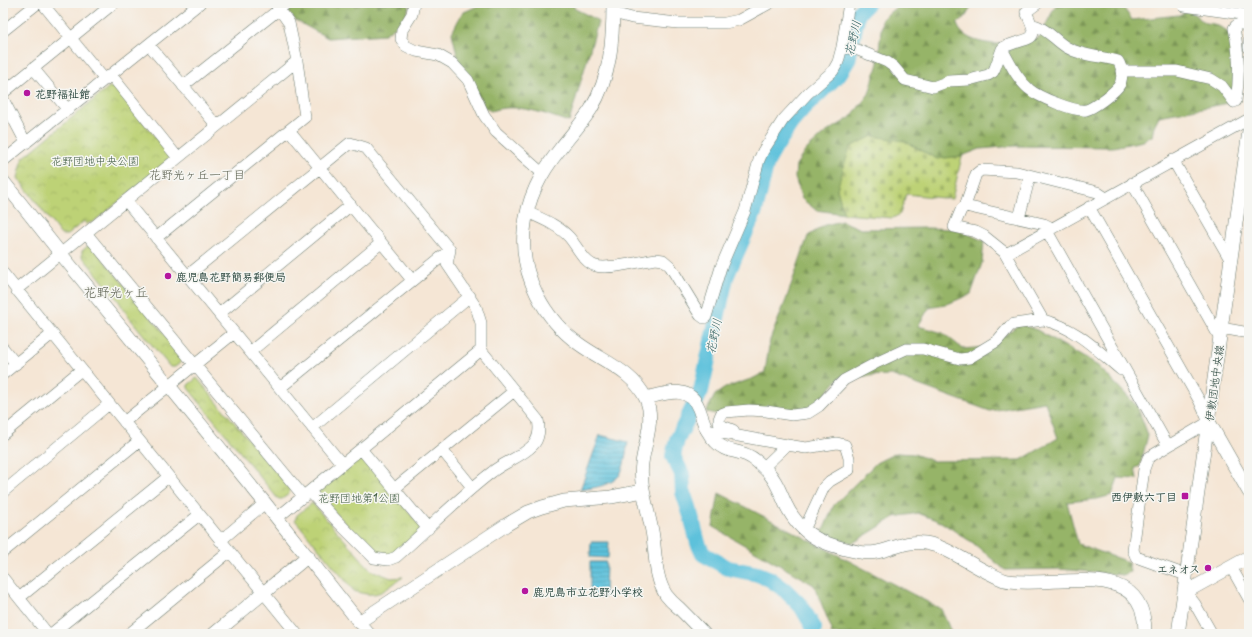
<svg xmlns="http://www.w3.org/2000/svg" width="1252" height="637" font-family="'Playpen Sans','Klee One',sans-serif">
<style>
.forest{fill:url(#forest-firs);stroke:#5a784e}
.cemetery{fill:url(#cemetery-stones);stroke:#6e8855}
.park{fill:url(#park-crowns);stroke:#6e8855}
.water{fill:url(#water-rules);stroke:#3e7f88}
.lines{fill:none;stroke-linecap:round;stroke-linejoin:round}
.river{stroke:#5dc1db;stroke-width:16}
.minor-casing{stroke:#6a786c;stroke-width:12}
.tertiary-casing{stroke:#6a786c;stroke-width:14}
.minor{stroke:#fff;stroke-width:11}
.tertiary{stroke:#fff;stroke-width:13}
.poi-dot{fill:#b5179e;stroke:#f6f6f2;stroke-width:1.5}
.labels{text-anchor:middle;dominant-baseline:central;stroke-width:3;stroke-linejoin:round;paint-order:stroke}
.poi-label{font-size:11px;font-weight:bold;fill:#1f3d34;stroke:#f6f6f2;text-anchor:start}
.park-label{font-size:11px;fill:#3f5b41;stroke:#f6f6f2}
.street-label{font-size:11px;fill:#1f3d34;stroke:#f6f6f2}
.water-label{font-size:12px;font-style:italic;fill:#2e5e5e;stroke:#f6f6f2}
.neighbourhood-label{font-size:12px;fill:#5f6454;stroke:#f6f6f2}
.quarter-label{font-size:13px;fill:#5f6454;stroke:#f6f6f2}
</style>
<defs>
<pattern id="forest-firs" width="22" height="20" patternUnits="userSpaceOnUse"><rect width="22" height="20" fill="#96b467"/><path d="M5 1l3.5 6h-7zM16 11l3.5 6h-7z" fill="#7a9456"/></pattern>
<pattern id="cemetery-stones" width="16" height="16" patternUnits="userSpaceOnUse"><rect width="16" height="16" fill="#bdd276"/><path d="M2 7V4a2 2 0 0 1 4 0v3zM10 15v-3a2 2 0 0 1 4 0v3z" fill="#a2b567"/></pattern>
<pattern id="park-crowns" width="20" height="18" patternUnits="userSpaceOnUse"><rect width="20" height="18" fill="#bdd276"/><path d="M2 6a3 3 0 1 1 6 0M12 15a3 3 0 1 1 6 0" fill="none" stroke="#a2b567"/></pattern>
<pattern id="water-rules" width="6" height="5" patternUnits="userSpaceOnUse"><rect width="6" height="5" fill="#5dc1db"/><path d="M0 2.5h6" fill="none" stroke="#4c9eb2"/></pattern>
</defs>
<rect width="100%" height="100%" fill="#f6f6f2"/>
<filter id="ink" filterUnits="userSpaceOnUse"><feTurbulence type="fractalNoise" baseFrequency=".025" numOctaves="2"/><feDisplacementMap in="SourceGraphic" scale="8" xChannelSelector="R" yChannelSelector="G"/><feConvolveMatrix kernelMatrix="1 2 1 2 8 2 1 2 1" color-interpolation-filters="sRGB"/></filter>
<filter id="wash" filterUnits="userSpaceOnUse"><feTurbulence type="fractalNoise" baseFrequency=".012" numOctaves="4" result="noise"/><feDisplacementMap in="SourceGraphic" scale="16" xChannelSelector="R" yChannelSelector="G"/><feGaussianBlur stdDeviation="0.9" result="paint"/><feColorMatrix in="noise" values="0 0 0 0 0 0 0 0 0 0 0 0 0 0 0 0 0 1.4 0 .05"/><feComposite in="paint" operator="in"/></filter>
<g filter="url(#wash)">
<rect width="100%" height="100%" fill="#f5e6d5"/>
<path class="forest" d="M293,3H311L319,5L323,3H408L409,7L404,20L385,34L328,38L295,20L288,12L289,6Z
M484,3H573L574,8C581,13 593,16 598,22L569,122C545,114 517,102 491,111L485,108L461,66L457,54L452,33L462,13Z
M901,3H973V4L966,16L957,24C962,41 986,44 1002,44C1014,43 1027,40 1039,38L1057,3H1120L1132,20L1179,15L1189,10L1205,23L1214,24L1226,30L1234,41V96L1229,103L1159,116L1154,126L1152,136L1143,141L1113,147L1015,146L980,149L962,156L937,159L904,141L837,189L844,214L816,210L802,199L795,178L796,165L806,150L825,133L850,118L869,94L878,63L882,19Z
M842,221L861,229L927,228L956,229L984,241L982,263L971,294L945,305L929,308L918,326L943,333L963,349L987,347L1020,324L1037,330L1098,366L1137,406L1148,435L1140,466L1135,468L1137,479L1118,478L1112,495L1097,499L1067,502L1078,544L1128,562L1130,572L1123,575L1060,569L1005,570L973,543L941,522L918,513L895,517L853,543L830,537L822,533L834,505L876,463L896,453L914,454L933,461L1021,460L1058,438L1045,402L990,411L891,375L840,377L820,400L805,410L717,414L706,412L715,395L725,388L754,378L765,372L770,340L786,300L808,236L825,225Z
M719,493L941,609L952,634H831L832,630L814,585L713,527Z"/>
<path class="cemetery" d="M873,136L904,141L937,159L962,156L952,199L906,194L900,214L893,218L844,214L837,189L850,147Z"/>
<path class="park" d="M109,87L116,88L169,154V161L92,223L90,222L87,225L84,221L67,235H61L18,178L23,158Z
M88,246H92L183,356L182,361L175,367H170L128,316L118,300L82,256V251Z
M197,378L290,489L289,494L282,499H278L188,388V385Z
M357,457L365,458L420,526L419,533L387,558L376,555L317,494V490Z
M312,503L371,570L391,578L403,577C383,591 379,599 354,591L295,520L297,515Z"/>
<path class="water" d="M600,435L628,442C626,452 625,468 619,476C610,486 592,488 580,490Z
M591,542H609L608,558L590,557Z
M590,562H606L605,597L590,596Z"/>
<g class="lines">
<path class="river" d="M813,634L814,628L801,606L785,590L770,579L758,574L728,568L703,554L698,543L691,516L683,492L682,474L673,456L677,440L701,391L726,277L755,211L767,162L775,148L791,123L804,108L839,74L848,60L858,13L868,3"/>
</g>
</g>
<g filter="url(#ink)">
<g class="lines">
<g class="minor-casing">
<path id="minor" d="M42,3L105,80
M275,3L289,23L297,61L305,117L289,130L412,280
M414,3L412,14L402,30L401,39L406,46L416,51L438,55L452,63L468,80L484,115L496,132L542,173
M1184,3V6L1249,15
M613,13L632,18L678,23H725L739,20L770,3
M3,31L38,3
M1249,41V48
M149,45L217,126
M842,47L858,50L887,62L894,67L905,80L933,87L949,81L969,80L988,75L993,72L995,68L1002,49L1004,47C1029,36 1042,44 1026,12L1038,3
M1002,49C1010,63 1017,79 1029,89C1038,97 1075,112 1086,110C1094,108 1112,94 1118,87C1123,81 1123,68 1118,61C1101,56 1081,56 1066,47C1056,41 1045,27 1033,25
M33,68L68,110
M1121,71H1177L1211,79L1222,86L1234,102L1236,101C1240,74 1239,54 1234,28C1238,22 1246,23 1249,30
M111,75L178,158
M183,86L287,3
M3,93L114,3
M3,99L26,143
M1173,160L1231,261
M3,161L200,3
M1132,183L1220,338
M126,201L342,464
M965,206L961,210L954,227L976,232L984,236L1004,252L1043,320C1075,327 1097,350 1121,370
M527,212C542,219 558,225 569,237C577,246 584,263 596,266C609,270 641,261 656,259L663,260L670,266L700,315L704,318L706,317L721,267L745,211L759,160L763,151L783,120L808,93L833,71L838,62L842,47L849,3
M1019,218L1030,176
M1052,228L1044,224L965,206L976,174L981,170L1017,172L1097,192L1106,198
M1047,231L1168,446L1209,422L1199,400L1089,207
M86,233L304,497
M156,238L289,130
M1006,254L1249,119
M3,273L297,634
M187,276L350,143L366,148L450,250
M16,290L297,61
M219,314L351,205
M1221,328L1249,333
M3,348L16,364
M250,352L381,243
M3,374L52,334
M280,388L450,250
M124,422L234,333
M312,428L470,296
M706,430L787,445
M3,434L81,370
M735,436L733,430L723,426L719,423V419L721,414L726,412L749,410L766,411L792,415L808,413L819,406L844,380L878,362L906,349H923L960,359L969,358L997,341L1010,326L1014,324L1043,320
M1168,446L1148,458L1144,469L1133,550L1136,557L1186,575
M361,449L428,529
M442,450L472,487
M764,467L787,445L806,448L837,443L845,445L849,458V470L830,481L824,487L804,530
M394,489L514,391
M3,492L109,404
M310,492L338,522L374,558L388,560L396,557C428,529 458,498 492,472C504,462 522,457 533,445C539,439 540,428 538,420L481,350V323L476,307L447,264L450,250
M277,518L481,350
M220,541L265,503
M3,552L139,441
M1231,567L1249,599
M3,578L48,634
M1184,590L1195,604L1212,634
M19,598L168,477
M359,622L370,634
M51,634L199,515
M129,634L229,552"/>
</g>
<g class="tertiary-casing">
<path id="tertiary" d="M613,3C613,40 611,76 591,109C582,123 570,136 560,149C540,174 527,199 524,231C520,275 544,319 579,344C602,361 633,371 646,399C655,419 645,442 642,463C639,485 648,509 652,531C656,552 654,576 666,595C669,599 674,604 679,608C687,616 696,625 704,634
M3,181L61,254L265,503L359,622L506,525L528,512L542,507L564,501L611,497L643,491
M646,398C666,393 690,384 699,409C704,423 706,432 716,442C723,450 731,450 741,453C749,455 756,460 762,466C774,476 779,489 785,503C801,537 824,545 859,552C884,557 900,539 925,543C945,546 967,562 985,571C991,574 998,578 1004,580C1052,591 1146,553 1145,634
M1209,422L1249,492
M1184,590L1193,588L1249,557
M214,634L308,556
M1178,634L1249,131"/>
</g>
<use href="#minor" class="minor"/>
<use href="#tertiary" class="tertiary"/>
</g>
</g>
<g class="poi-dot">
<circle cx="27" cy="93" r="4"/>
<circle cx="168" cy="276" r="4"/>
<rect x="1181" y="492" width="8" height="8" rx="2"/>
<circle cx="1208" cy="568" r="4"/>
<circle cx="525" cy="591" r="4"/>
</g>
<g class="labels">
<g class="poi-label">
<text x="35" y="93">花野福祉館</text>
<text x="176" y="276">鹿児島花野簡易郵便局</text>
<text x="1177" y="496" text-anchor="end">西伊敷六丁目</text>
<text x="1200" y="568" text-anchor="end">エネオス</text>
<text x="533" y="591">鹿児島市立花野小学校</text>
</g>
<g class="park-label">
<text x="95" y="160">花野団地中央公園</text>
<text x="359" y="497">花野団地第1公園</text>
</g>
<g class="street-label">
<text transform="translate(1214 383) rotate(-82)">伊敷団地中央線</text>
</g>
<g class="water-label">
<text transform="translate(852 38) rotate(-77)">花野川</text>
<text transform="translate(713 336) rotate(-78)">花野川</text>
</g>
<g class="neighbourhood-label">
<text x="197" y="174">花野光ヶ丘一丁目</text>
</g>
<g class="quarter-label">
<text x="116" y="291">花野光ヶ丘</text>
</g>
</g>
<rect width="1252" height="637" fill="none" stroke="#f6f6f2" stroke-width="16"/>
</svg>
